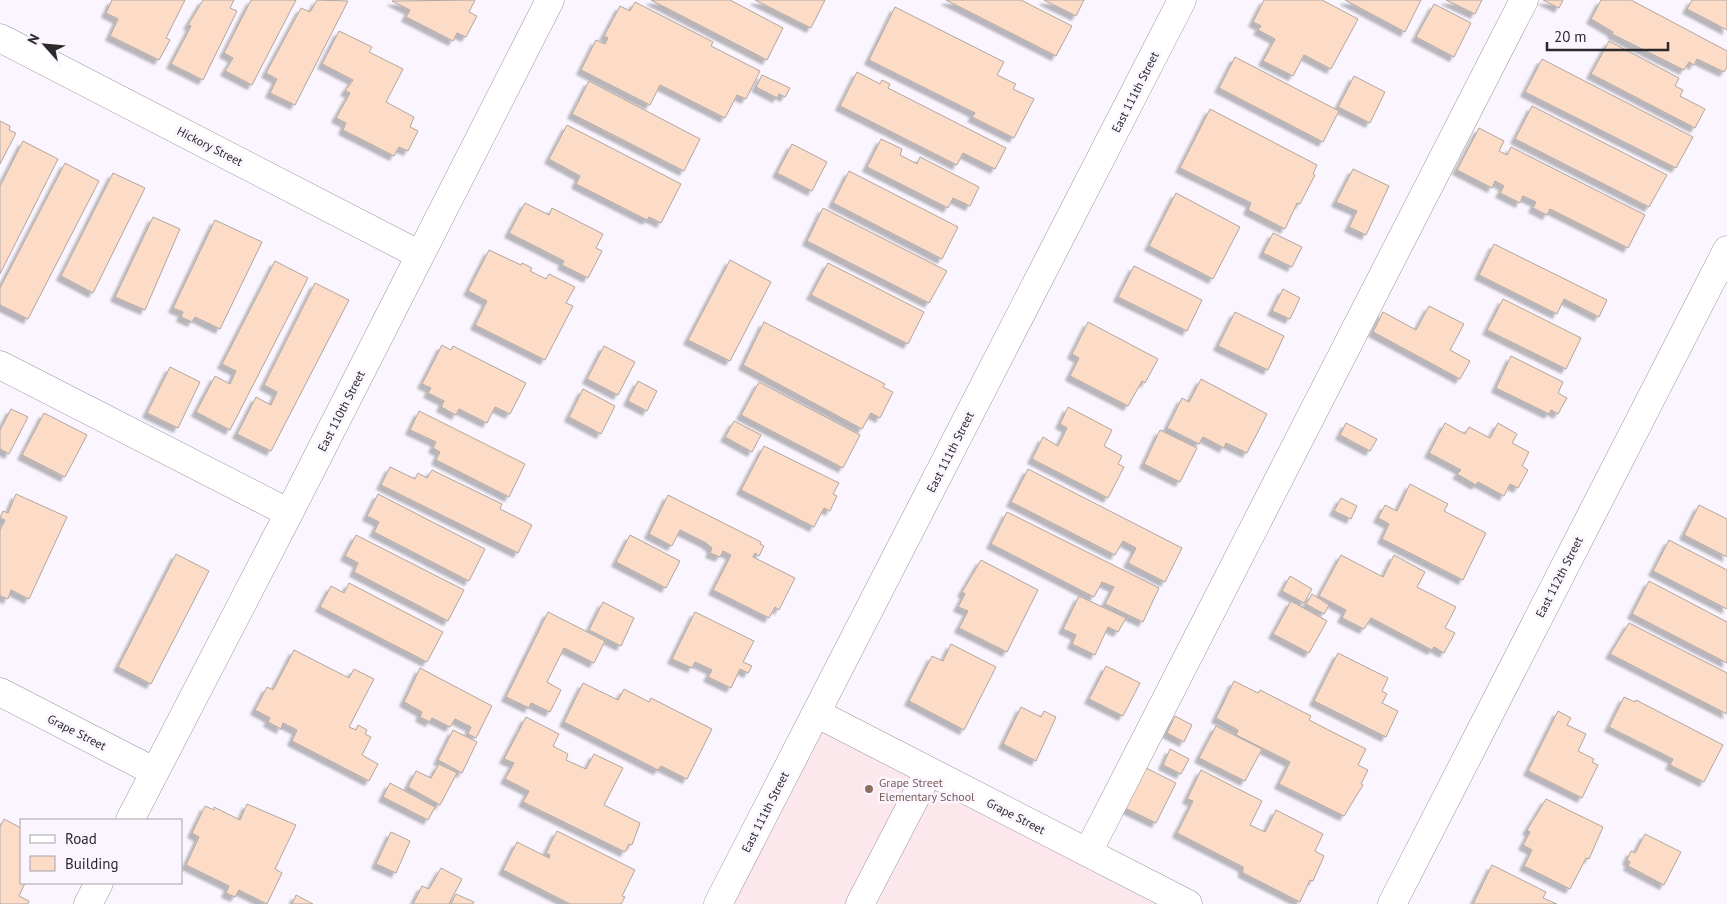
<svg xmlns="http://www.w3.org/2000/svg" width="1727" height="904" font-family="'PT Sans',sans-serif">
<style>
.education{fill:#fce7ed}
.building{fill:#fcdbc7;stroke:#afa7a1;filter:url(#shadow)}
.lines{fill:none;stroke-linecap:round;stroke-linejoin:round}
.minor-casing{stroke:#9a969e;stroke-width:29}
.minor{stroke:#fff;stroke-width:28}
.education-dot{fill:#8d6e63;stroke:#faf5fe;stroke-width:2}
.labels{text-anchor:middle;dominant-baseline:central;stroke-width:5;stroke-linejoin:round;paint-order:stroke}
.street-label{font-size:12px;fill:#2a292c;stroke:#faf5fe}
.education-label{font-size:12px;fill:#785e54;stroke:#faf5fe;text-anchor:start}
</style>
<defs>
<filter id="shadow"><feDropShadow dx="-4.5" dy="4.5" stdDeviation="1" flood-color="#0004"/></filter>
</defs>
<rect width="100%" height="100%" fill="#faf5fe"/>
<path class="education" d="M820,720L1178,904H725Z"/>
<path class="building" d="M112,0H185L166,38L170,40L159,60L110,36L118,19L106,13Z
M203,0H234L230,8L237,11L203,80L171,64L191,26L188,25Z
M251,0H296L252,85L225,71L233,58L224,53Z
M317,0L348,1L295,105L270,93L277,79L266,73L301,8L310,12Z
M475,0L469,12L477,16L466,37L457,33L453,41L406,17L410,10L392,1Z
M651,0H730L783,28L767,60Z
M755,0H825L811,28Z
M946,0H1021L1072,26L1056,56Z
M1044,0H1084L1076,16Z
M1264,0H1322L1358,19L1331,69L1304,55L1293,76L1263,61L1275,39L1258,30L1261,26L1253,22Z
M1345,0H1421L1405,32Z
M1446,0H1482L1475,14Z
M1543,0H1563L1559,8Z
M1601,0H1631L1727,51V67L1724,72L1697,59L1694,65L1689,62L1684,70L1612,34L1613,32L1591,19Z
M1692,0H1727V30L1687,9Z
M635,2L713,42L711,46L760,71L746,99L737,95L725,118L660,85L650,105L581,70L596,40L605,44L608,38L604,36L620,6L630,11Z
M1434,4L1471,23L1454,57L1416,37Z
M895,7L1004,62L997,75L1016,84L1013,89L1034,99L1014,138L972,117L975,113L869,60Z
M339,31L372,47L369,52L403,69L386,102L414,117L410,127L418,131L408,151L399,147L394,156L343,130L346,123L336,118L350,93L345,91L353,80L322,64Z
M1609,41L1679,78L1675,86L1683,90L1680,96L1705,109L1695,128L1591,74Z
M1235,57L1339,111L1323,142L1219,88Z
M1542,59L1693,137L1676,168L1525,92Z
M857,72L880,84L882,80L890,84L888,88L1006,148L995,169L963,153L957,165L840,106Z
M762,75L790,88L785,97L779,94L777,98L756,87Z
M1354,76L1385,92L1370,123L1338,107Z
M589,81L700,139L684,171L572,114Z
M1532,106L1667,175L1649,207L1515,139Z
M1210,109L1317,165L1313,174L1315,175L1300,204L1297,203L1285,229L1248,210L1251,203L1180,168Z
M0,121L10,126L9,130L16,133L0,164Z
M567,125L681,184L661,223L649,217L647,220L576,184L580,176L549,159Z
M1479,128L1504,141L1499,151L1507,155L1511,147L1645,215L1628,248L1550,209L1547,215L1533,208L1536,202L1523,196L1520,203L1500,193L1504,186L1495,181L1492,188L1457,170Z
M881,139L902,149L900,155L917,164L920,157L979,187L970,206L953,198L948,208L867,167Z
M23,141L58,159L0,274V186Z
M792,144L827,162L812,191L777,173Z
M65,163L99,181L28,319L0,305V288Z
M1353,169L1389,186L1366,235L1349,227L1357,211L1336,202Z
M849,171L958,227L942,259L833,203Z
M113,173L145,188L93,293L61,276Z
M1176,193L1240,227L1213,279L1149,246Z
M525,203L549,215L552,208L603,234L596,248L602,251L588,278L562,265L564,261L509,233Z
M823,208L947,271L929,303L807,241Z
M153,217L180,229L145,310L115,297Z
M215,220L262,242L220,329L195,317L192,322L181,317L183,312L173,308Z
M1273,233L1302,247L1292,267L1263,253Z
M1494,244L1607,300L1599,317L1564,299L1557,314L1479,275Z
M489,250L521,265L522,263L532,268L530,271L546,279L549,274L575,287L566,303L573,306L545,360L475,325L487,301L468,291Z
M730,260L771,282L730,361L688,340Z
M275,261L308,278L230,430L196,412L215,376L230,384L236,371L222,364Z
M828,263L924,312L908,344L811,295Z
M1134,266L1202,300L1187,331L1118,297Z
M315,283L349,300L271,451L237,434L256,397L271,405L277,392L264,385Z
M1283,289L1300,298L1290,319L1272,311Z
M1503,299L1581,338L1566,369L1487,330Z
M1429,306L1464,324L1450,350L1470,361L1460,379L1373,332L1383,312L1416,330Z
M1235,312L1284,336L1268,370L1218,346Z
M764,322L885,384L883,387L893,392L880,418L871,413L862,429L743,365Z
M1088,322L1158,359L1145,383L1142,381L1128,406L1070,376L1079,358L1072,354Z
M442,345L451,350L453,346L526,383L510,414L495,407L487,423L459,409L456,415L441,407L444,401L428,393L431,388L422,384Z
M604,346L635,362L618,395L587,379Z
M1511,356L1563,382L1558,393L1567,398L1558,414L1551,410L1549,414L1496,388Z
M170,367L200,382L178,428L147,413Z
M1201,379L1267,414L1247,453L1226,443L1224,448L1203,437L1199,444L1167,428L1182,398L1189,402Z
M638,381L657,391L647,411L628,401Z
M759,382L860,435L843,468L741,415Z
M583,389L615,406L601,434L569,417Z
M1068,407L1112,430L1104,446L1122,456L1118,464L1124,467L1108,498L1032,459L1043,437L1058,446L1067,428L1060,424Z
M11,409L28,417L9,454L0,449V430Z
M419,411L525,464L509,497L436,460L440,452L433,448L436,442L410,430Z
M44,413L87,435L65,477L22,455Z
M734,421L761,435L752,452L725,437Z
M1346,423L1377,439L1370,451L1340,435Z
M1445,423L1465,434L1469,427L1490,438L1498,423L1517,434L1512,443L1529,452L1522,466L1528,470L1518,488L1510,484L1504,496L1478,482L1476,485L1457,474L1461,470L1429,453Z
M1160,430L1197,448L1180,482L1144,464Z
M764,446L839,483L833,494L837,496L830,511L824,508L814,527L741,490Z
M390,467L415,479L418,473L427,478L432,470L502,504L500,509L532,525L518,553L381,485Z
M1028,469L1182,548L1165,582L1128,563L1136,548L1123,541L1115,555L1011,502Z
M1410,484L1448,504L1444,511L1486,533L1463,580L1382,539L1389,524L1378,518L1385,505L1397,511Z
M16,494L67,517L29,599L11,590L8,599L0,596V530L5,520L0,518L3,511L8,513Z
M378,494L485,549L469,581L374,532L379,522L367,516Z
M668,495L761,542L760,544L764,546L759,556L755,553L753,557L795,578L779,610L775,607L769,618L713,590L731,555L723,551L720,557L710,553L712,548L706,543L680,530L672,546L649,534Z
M1341,498L1357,506L1351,519L1334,511Z
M1699,505L1727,519V557L1684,535Z
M1007,512L1159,588L1143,622L1105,604L1114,587L1102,582L1094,597L991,544Z
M356,535L464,590L448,621L354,572L358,563L345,556Z
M630,535L680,561L666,588L616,562Z
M1669,540L1727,570V609L1653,571Z
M176,554L209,571L151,684L118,667Z
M1341,555L1383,577L1394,555L1425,572L1417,587L1456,607L1445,628L1455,633L1444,653L1434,647L1432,650L1371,618L1364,629L1342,618L1346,610L1319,596Z
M981,560L1038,590L1007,652L959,628L968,611L958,607L965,594L962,592Z
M1290,576L1312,589L1304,603L1282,591Z
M1649,581L1727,622V663L1632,614Z
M349,583L443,632L427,662L320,607L331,586L344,593Z
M1312,594L1329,605L1324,614L1306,604Z
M1079,596L1126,618L1118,632L1108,627L1095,655L1072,644L1076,635L1063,629Z
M1291,601L1327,621L1309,653L1273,634Z
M603,602L634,618L621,646L589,630Z
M548,612L605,641L594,663L564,648L547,682L561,690L550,712L531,703L529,708L506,697Z
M695,612L754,641L743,662L752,666L748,673L740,669L731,688L708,677L712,670L695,662L692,668L672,659Z
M1629,623L1727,673V714L1610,654Z
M951,644L996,667L964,730L909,701L932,656L943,661Z
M294,650L349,678L354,669L374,679L349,727L356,730L358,725L367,730L365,734L371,737L362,755L378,764L369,781L292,741L297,730L283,723L281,729L268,722L270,718L255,710L267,687L273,690Z
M1338,653L1388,678L1382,691L1387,694L1382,703L1398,711L1386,737L1314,701Z
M1106,666L1140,683L1123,716L1089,699Z
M420,668L492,706L476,738L468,734L471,727L455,719L450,727L432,718L430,722L420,717L422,712L404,702Z
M1234,681L1258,693L1260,690L1311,716L1309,720L1366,749L1358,765L1368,770L1361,784L1363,785L1344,816L1279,784L1290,762L1236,735L1238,730L1216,718Z
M583,683L618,700L624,689L649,702L651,698L712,729L687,779L661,766L658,770L564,722Z
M1624,697L1635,702L1636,700L1723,745L1704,782L1670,765L1673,759L1609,727Z
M1021,707L1041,717L1044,711L1056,717L1036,761L1003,744Z
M1558,711L1571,718L1567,725L1586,734L1578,751L1594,759L1592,762L1598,765L1582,798L1528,771Z
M1175,716L1192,725L1184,742L1167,733Z
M526,717L559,734L553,746L568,754L566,760L586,769L594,754L623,768L604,805L640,823L632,845L629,844L625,852L523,802L529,791L505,779L514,763L504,759Z
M1216,726L1262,749L1245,781L1199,758Z
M453,730L477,742L462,773L438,760Z
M1170,749L1189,759L1181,774L1163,765Z
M439,764L457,773L440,805L408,787L416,771L431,778Z
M1146,768L1176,783L1156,823L1125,808Z
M1201,770L1262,801L1250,825L1265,832L1276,810L1323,834L1315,851L1324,856L1313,881L1310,880L1300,902L1243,873V867L1177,833L1193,801L1187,799Z
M390,783L435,807L428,820L383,797Z
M1546,799L1603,827L1589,859L1586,858L1570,889L1524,866L1532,850L1523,845L1530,832L1527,830Z
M247,804L296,825L275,869L282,873L267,904L239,890L235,897L226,893L229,886L186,865L199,837L192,833L205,806L214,810V807L240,820Z
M4,819L21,828V883H25L19,896L29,901L28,904H0V827Z
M557,831L635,870L622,896L625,897L621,904H570L503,870L517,842L549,858L550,855L546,853Z
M391,832L410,841L396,873L376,864Z
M1645,834L1681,852L1664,885L1628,866L1630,862L1627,860L1631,851L1635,853Z
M1492,865L1546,892L1543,898L1557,904H1473Z
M441,868L462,879L449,904H413L422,886L429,889Z
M456,894L474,902L473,904H451Z
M296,895L313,904H292Z"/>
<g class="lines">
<g class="minor-casing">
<path id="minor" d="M0,38L420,255
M0,365L289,513
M0,692L155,772
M816,713L1188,904
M130,820L289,513L550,0
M1088,852L1524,0
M88,904L99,883
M718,904L1182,0
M860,904L929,771
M1392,904L1727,250"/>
</g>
<use href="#minor" class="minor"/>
</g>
<circle class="education-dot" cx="869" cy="789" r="5"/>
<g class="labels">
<g class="street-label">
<text transform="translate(1135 92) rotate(-63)">East 111th Street</text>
<text transform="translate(210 146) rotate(27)">Hickory Street</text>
<text transform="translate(341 411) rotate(-63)">East 110th Street</text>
<text transform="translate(950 452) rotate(-63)">East 111th Street</text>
<text transform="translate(1559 577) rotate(-63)">East 112th Street</text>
<text transform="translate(77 732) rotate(27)">Grape Street</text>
<text transform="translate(765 812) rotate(-63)">East 111th Street</text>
<text transform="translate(1016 816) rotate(27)">Grape Street</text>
</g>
<g class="education-label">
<text x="879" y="782">Grape Street<tspan x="879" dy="14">Elementary School</tspan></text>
</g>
</g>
<rect x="20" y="819" width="162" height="65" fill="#faf5fe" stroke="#a7a3aa"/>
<rect x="30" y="835" width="25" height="8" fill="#ffffff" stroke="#a7a3aa"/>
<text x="65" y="844" font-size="15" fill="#2a292c">Road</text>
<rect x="30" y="856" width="25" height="15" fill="#fcdbc7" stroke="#a7a3aa"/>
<text x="65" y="869" font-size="15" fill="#2a292c">Building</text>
<g transform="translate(45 45) rotate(297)" stroke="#faf5fe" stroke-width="4" paint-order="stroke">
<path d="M0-4L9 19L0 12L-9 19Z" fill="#2a292c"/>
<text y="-8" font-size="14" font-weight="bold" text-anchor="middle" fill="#2a292c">N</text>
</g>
<path d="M1547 42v8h121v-8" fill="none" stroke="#2a292c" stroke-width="2.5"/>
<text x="1554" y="42" font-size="15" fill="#2a292c" stroke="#faf5fe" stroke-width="4" paint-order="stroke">20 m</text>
</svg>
